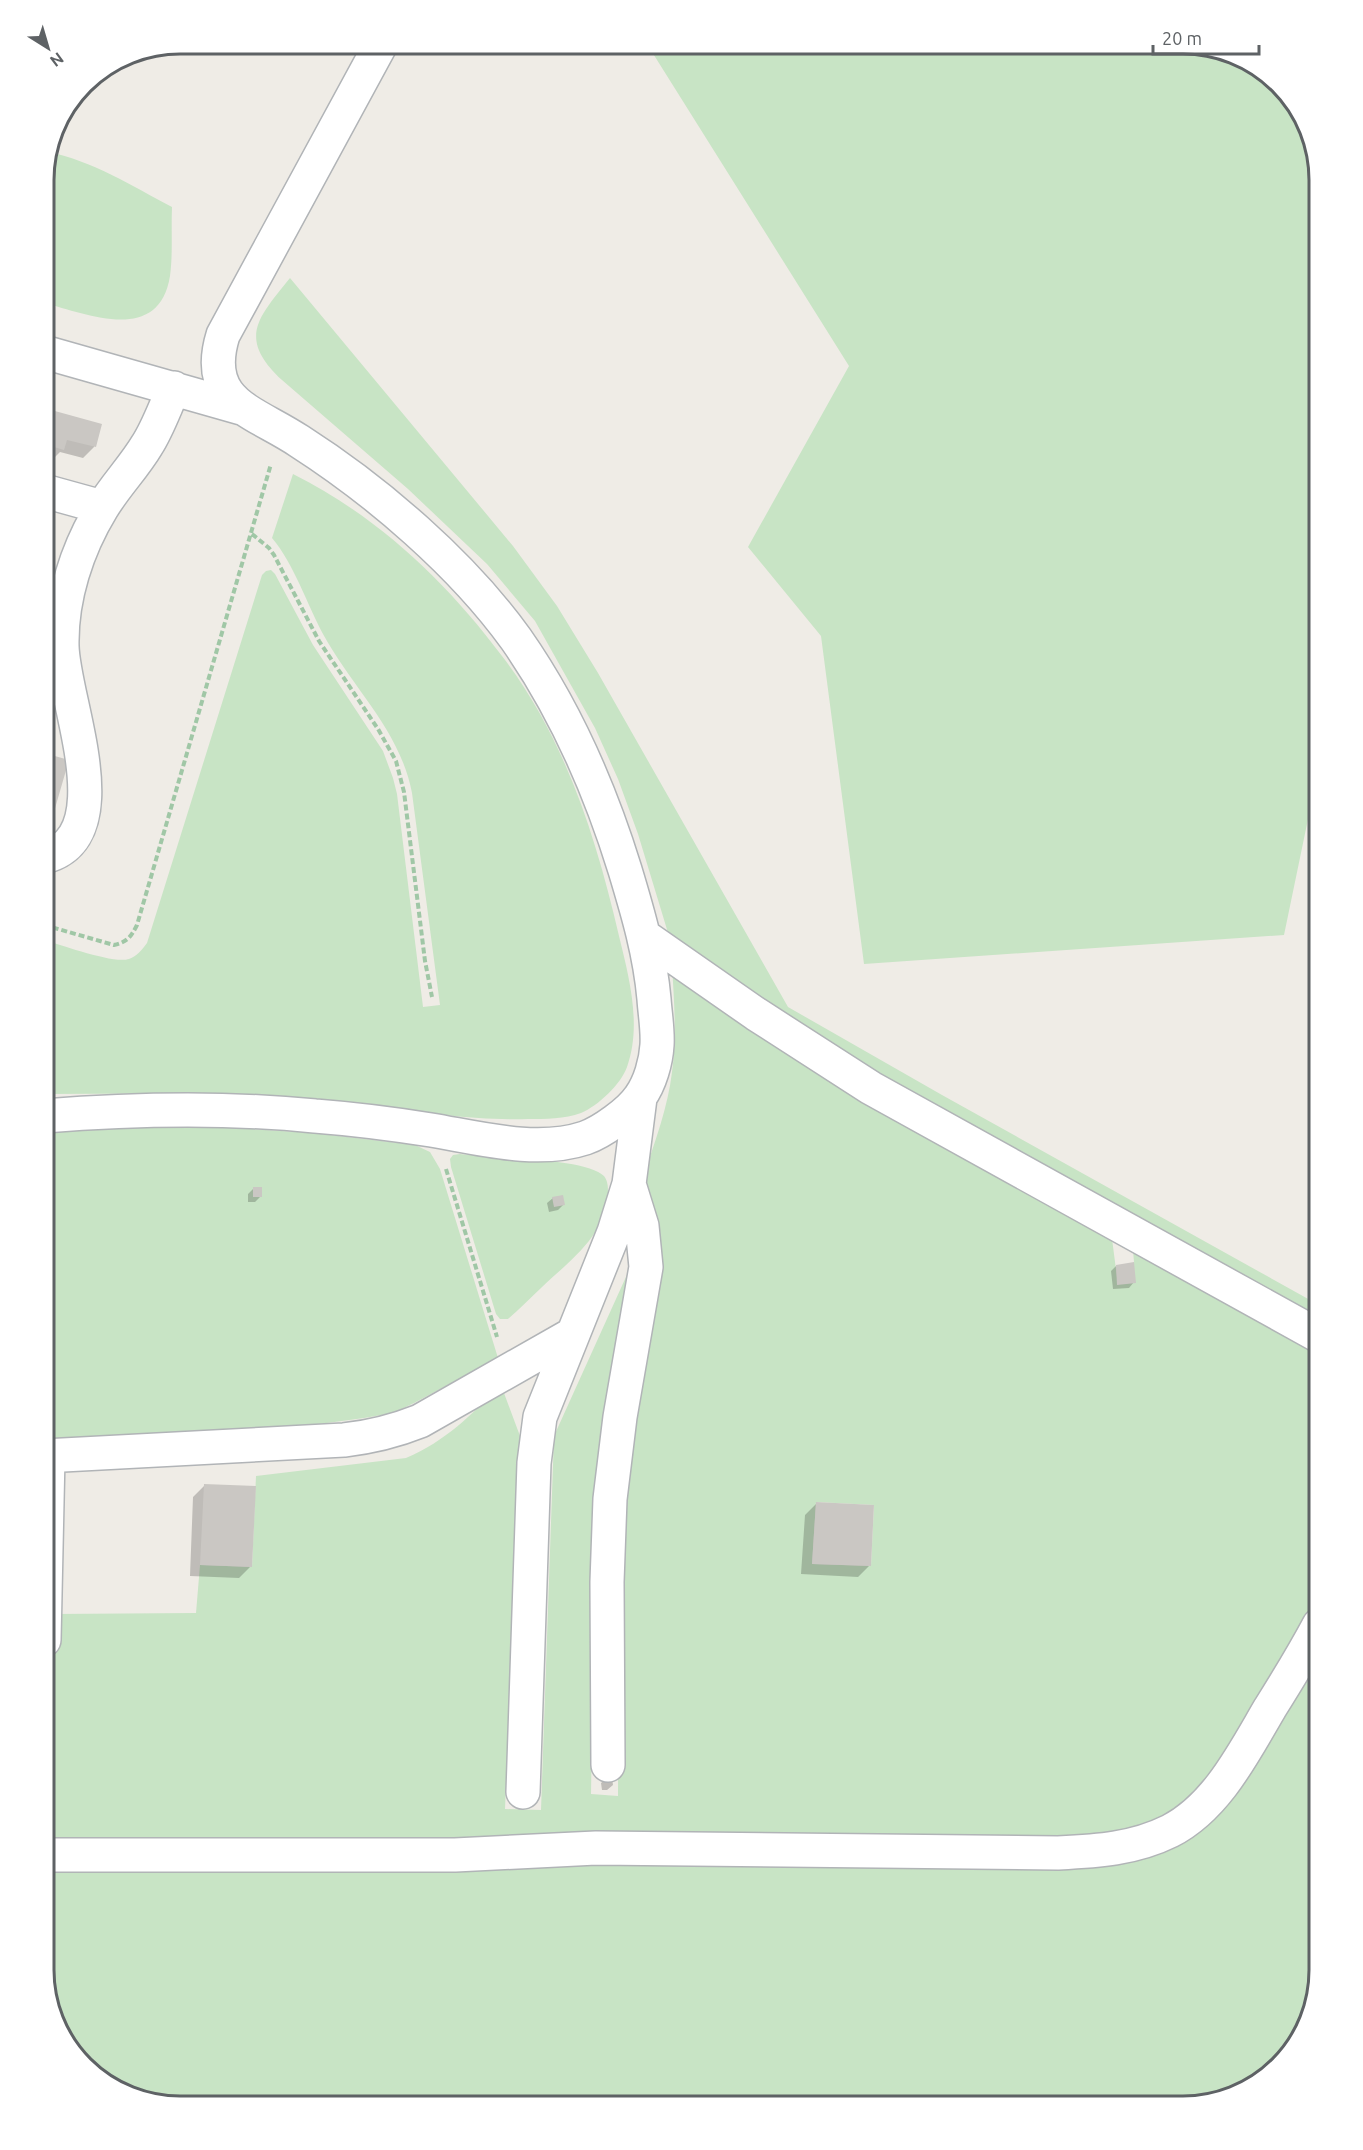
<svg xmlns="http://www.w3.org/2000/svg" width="1363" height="2150" font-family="Ubuntu,sans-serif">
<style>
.green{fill:#c8e4c5;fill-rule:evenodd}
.shadow{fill:#0003}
.building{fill:#cac7c3}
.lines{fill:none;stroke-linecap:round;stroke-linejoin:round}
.minor-casing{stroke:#b1b4b7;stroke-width:36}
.path{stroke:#a0c7a6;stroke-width:4;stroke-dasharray:6 3;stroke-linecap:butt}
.minor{stroke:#fff;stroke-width:33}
.rim{fill:none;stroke:#5e6265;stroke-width:3}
</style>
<rect width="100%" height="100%" fill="#efece6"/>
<path class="green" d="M647,44H1193L1259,67L1305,119L1319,180V766L1284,935L864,964L821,636L748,547L849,366Z
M48,152C93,161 132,186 172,207C171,230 173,254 170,276C159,345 87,314 44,303V171Z
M290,278L513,546L557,606L598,673L788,1007L942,1095L1319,1305V1329L928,1112L672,946L638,834L618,779L595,728L535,621L487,564L408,489L282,380C237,338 258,318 290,278Z
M293,474C377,516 446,581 502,656C565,738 596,837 619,936C629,977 642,1025 627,1067C621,1084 598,1106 581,1113C565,1119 545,1119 528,1119C457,1121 387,1106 316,1100C226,1091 134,1094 44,1094V940C62,945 113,964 129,959C137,956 142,950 147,943L262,575L266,571L271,570L275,574L313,645L383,751L393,778L397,794L423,1007L440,1005L412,793C400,730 353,689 323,634C307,604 294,564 272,538Z
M672,965L1111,1231L1118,1285L1134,1262L1132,1238L1319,1345V1608L1302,1639L1187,1808L1123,1839L44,1849V1767L50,1766L52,1614L196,1613L200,1565L252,1567L256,1476L406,1458C446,1441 471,1415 501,1385L520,1436L505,1809L541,1810L554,1436L630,1268L593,1667L591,1794L618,1796L619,1580L644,1175C655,1141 668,1107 672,1072C677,1036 674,1001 672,965ZM816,1502L874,1505L871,1566L812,1564Z
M188,1125L313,1133L415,1145L430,1152L440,1169L498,1358L414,1403L393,1413L364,1418L312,1425L44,1439V1132L102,1127Z
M460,1154C487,1157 587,1158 604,1176C608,1181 608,1187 608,1193C608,1234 568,1262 541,1288C530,1298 520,1309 508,1319H500L496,1314L451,1167L450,1159L453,1155Z
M1319,1640V1971L1297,2046L1244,2092L1183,2106H171L104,2084L58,2031L44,1971V1861L1173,1836Z"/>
<path class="shadow" d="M44,410L101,425L94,447L83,458L60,452L52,460L44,458Z
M44,755L67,761L44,837Z
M254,1188L260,1197L255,1202H248V1194Z
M553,1198L563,1205L558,1210L549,1212L547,1203Z
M1116,1266L1134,1282L1129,1288L1113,1289L1111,1271Z
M205,1485L250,1567L239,1578L190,1576L193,1497Z
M816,1504L869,1566L858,1577L801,1574L805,1515Z
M607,1778H612L613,1785L607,1790H602L601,1783Z"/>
<path class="building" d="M44,408L102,424L96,447L67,440L64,450L44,444Z
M44,753L69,760L47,836H44Z
M253,1187H262V1197H253Z
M563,1195L565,1205L554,1207L552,1197Z
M1134,1262L1136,1283L1117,1285L1116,1265Z
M204,1484L256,1486L252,1567L200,1565Z
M816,1502L874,1505L871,1566L812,1564Z
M44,1748L50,1749V1767H44Z"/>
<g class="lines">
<g class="minor-casing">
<path id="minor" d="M44,352L241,408
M44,491L102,507
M44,857C123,837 63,700 62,646C61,598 77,549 102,508C115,486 134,467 147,445C158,428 165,407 174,388
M644,936L756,1014L871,1088L1319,1336
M44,1116C134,1109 225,1107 315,1116C354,1119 393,1124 431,1130C479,1138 537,1154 585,1138C602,1132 630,1112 640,1097C650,1083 656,1062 657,1045C658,1030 655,1014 654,999C650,954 638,913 625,870C600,789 565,709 516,639C462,564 377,491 299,441C254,411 202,403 223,335L381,44
M44,1456L344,1440C371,1437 395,1431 420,1421L573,1334
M44,1640L48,1456
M608,1765L607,1582L610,1499L620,1417L646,1267L642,1226L629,1184
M523,1792L534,1463L540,1417L614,1232L629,1184L640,1098
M44,1855H455L596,1848L1058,1853C1097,1851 1134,1849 1170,1831C1217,1807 1244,1752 1270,1708C1287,1681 1304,1653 1319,1625"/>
</g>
<path class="path" d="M252,534L269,548L274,555L319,641L378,729L396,761L404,792L425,961L432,997
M44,925L114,945C127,942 131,937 137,925L271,464
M446,1169L497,1337"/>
<use href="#minor" class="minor"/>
</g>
<path d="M0 0H1363V2150H0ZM180 54H1183A126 126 0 0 1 1309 180V1970A126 126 0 0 1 1183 2096H180A126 126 0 0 1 54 1970V180A126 126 0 0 1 180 54Z" fill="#fff" fill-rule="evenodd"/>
<path class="rim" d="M180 54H1183A126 126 0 0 1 1309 180V1970A126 126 0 0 1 1183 2096H180A126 126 0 0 1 54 1970V180A126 126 0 0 1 180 54Z"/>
<g transform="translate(48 48) rotate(143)" stroke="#ffffff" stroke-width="4.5" paint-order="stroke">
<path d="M0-4.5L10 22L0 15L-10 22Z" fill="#5e6265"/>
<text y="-9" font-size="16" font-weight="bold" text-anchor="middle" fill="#5e6265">N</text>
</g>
<path d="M1153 45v9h106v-9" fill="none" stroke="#5e6265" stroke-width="3"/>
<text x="1162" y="45" font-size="18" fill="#5e6265" stroke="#ffffff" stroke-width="4.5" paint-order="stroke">20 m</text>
</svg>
